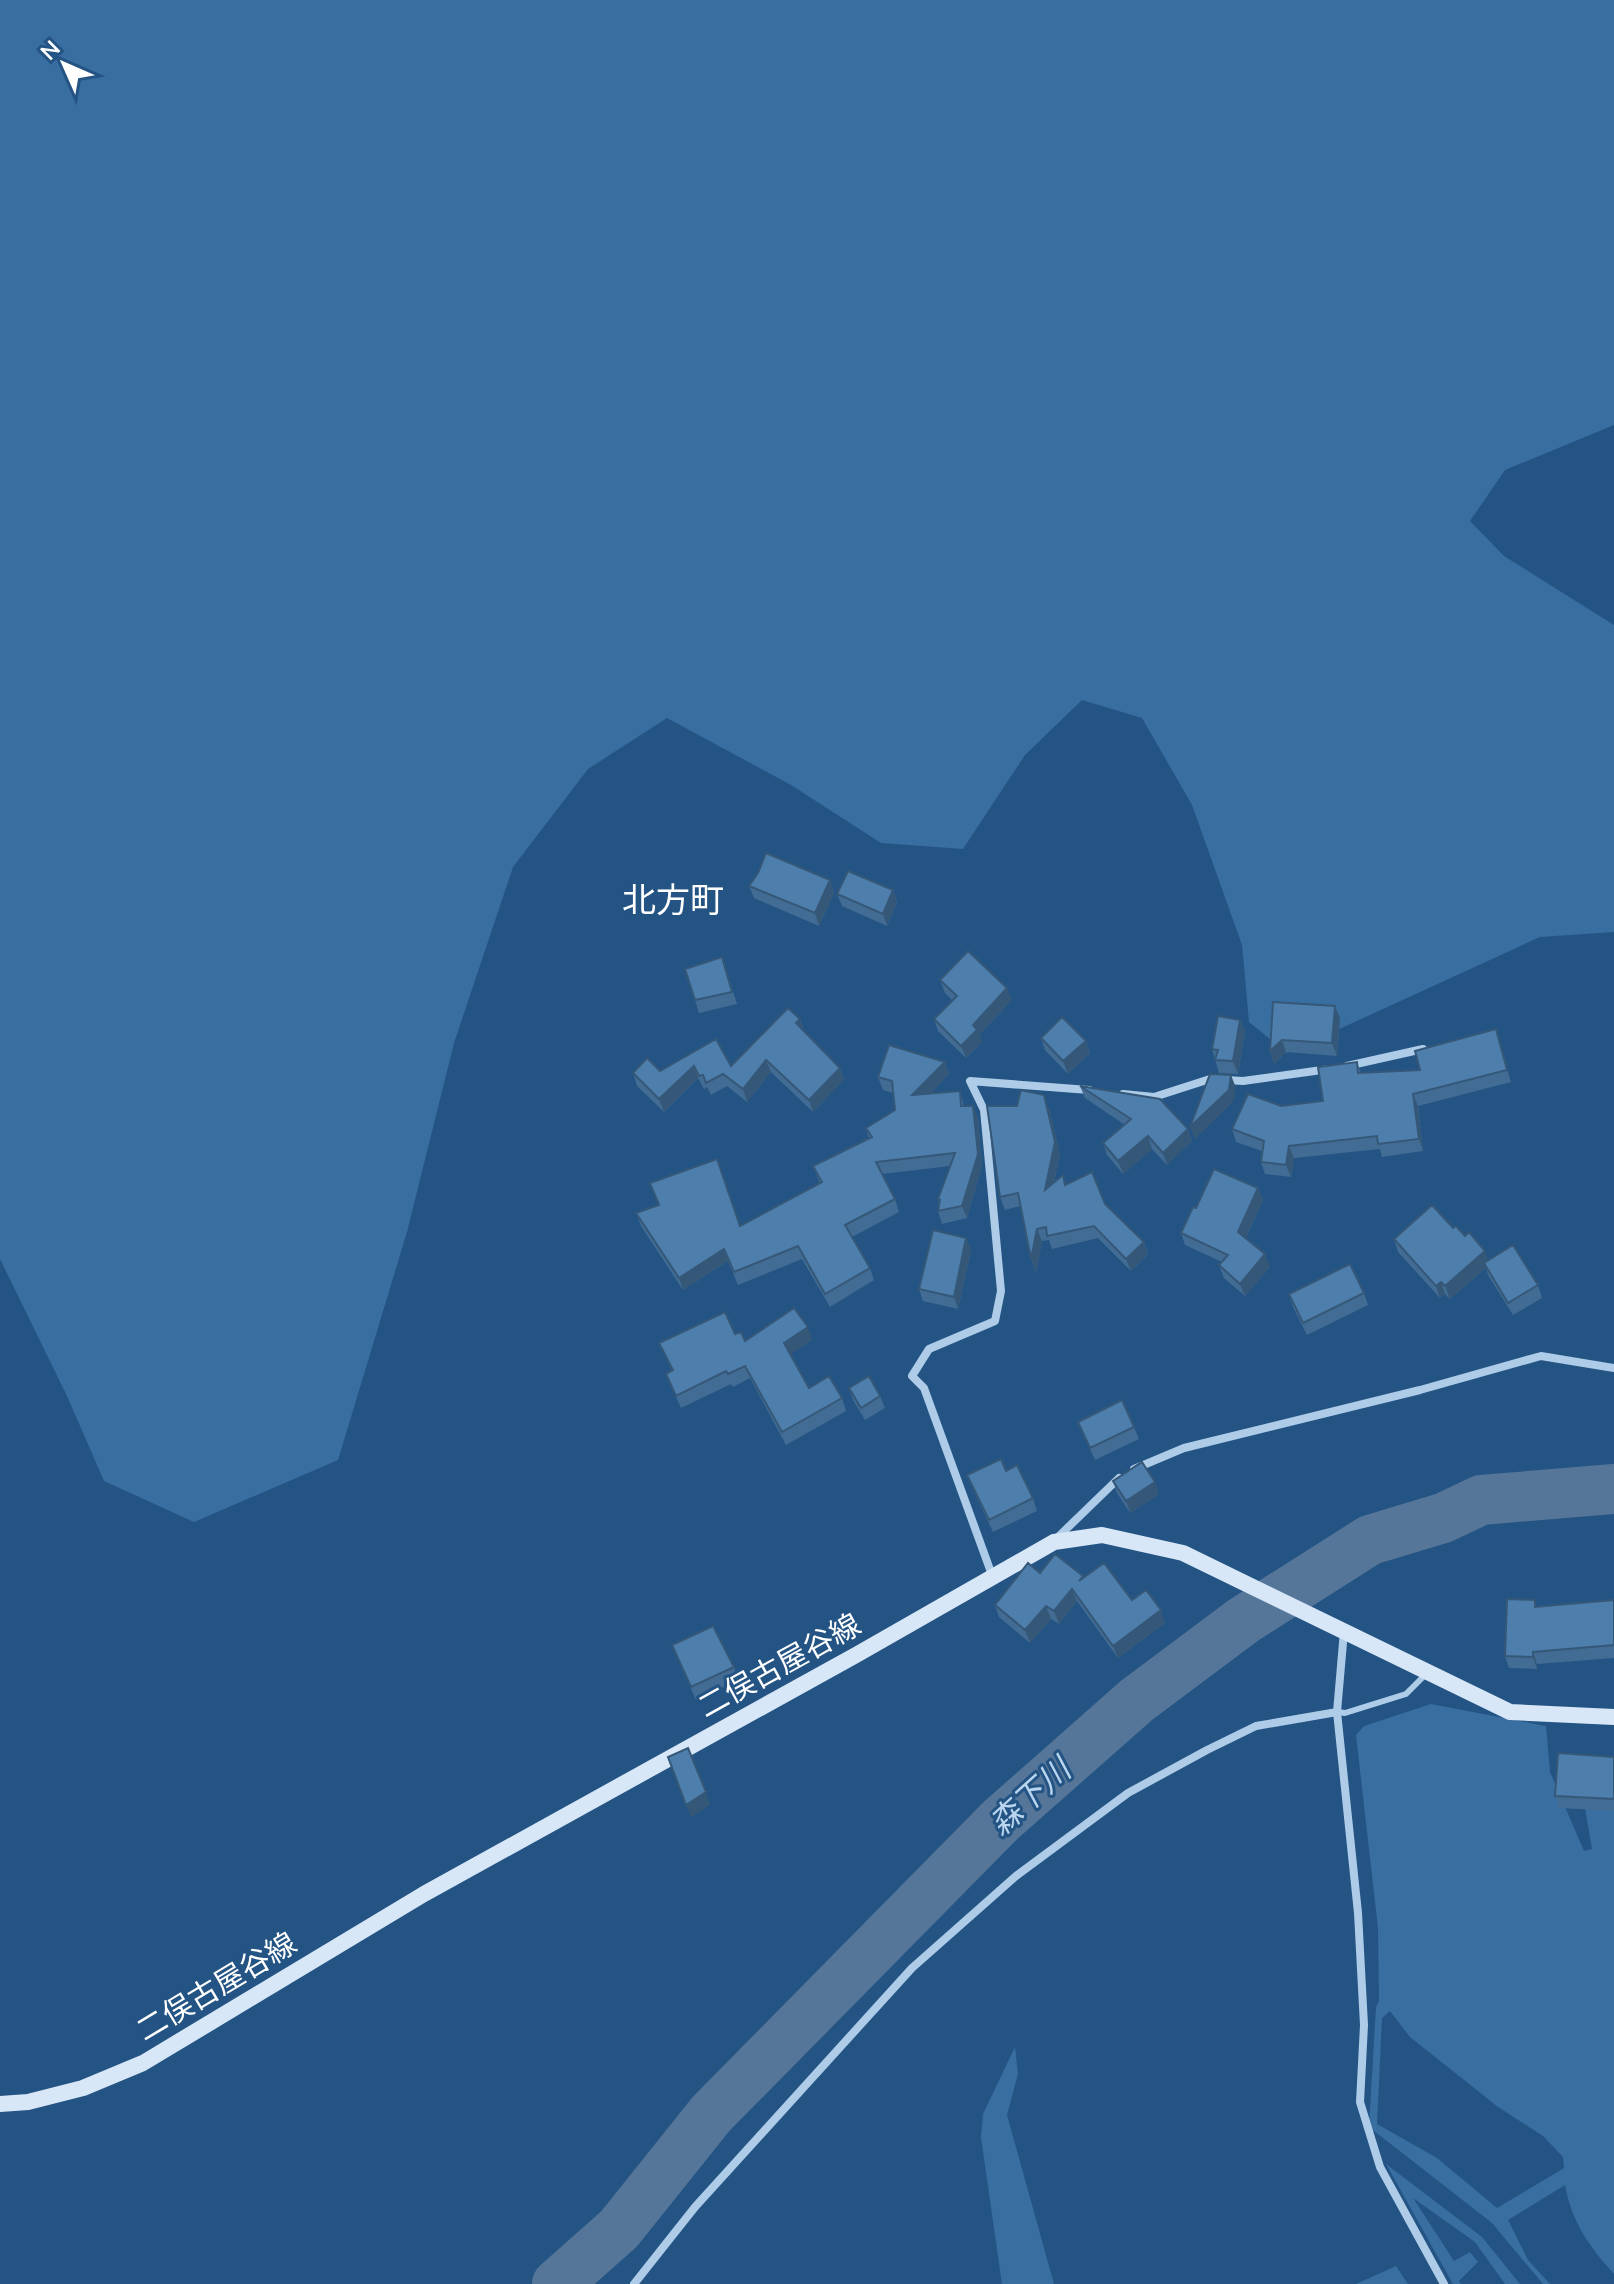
<svg xmlns="http://www.w3.org/2000/svg" width="1614" height="2284" font-family="Mulish,'Noto Sans JP',sans-serif">
<style>
.green{fill:#396ea1;fill-rule:evenodd}
.lines{fill:none;stroke-linecap:round;stroke-linejoin:round}
.river{stroke:#557698;stroke-width:50}
.lane{stroke:#aecce8;stroke-width:6}
.street{stroke:#aecce8;stroke-width:8}
.secondary{stroke:#d8e7f7;stroke-width:16}
.wall{fill:#426c94}
.shaded-wall{fill:#365878}
.building{fill:#4d7eac;stroke:#365878;stroke-width:2}
.labels{text-anchor:middle;dominant-baseline:central;stroke-width:6;stroke-linejoin:round;paint-order:stroke}
.street-label{font-size:30px;fill:#fff;stroke:#245484}
.water-label{font-size:32px;font-style:italic;fill:#b9d5ef;stroke:#245484}
.quarter-label{font-size:34px;fill:#fff;stroke:#245484}
</style>
<rect width="100%" height="100%" fill="#245484"/>
<path class="green" d="M0,0H1614V425L1505,470L1470,521L1504,556L1614,625V932L1540,937L1287,1053L1249,1022L1242,945L1192,805L1142,718L1082,700L1025,755L963,849L881,843L791,785L667,718L588,769L513,867L454,1043L407,1232L338,1460L194,1522L104,1481L67,1396L0,1259Z
M1431,1704L1546,1726L1550,1772L1584,1851L1592,1849L1585,1808L1614,1807V2274C1589,2246 1572,2223 1565,2185L1508,2220L1528,2260L1550,2284H1543L1492,2223L1369,2127L1376,2007L1379,2001L1378,1928L1356,1735L1364,1726ZM1390,2011L1410,2037L1498,2107L1543,2136L1563,2157L1564,2168L1497,2208L1437,2158L1377,2124L1382,2018Z
M1015,2047L1018,2074L1007,2115L1054,2284H1002L981,2137L983,2114Z
M1386,2164L1482,2237L1520,2284H1505L1475,2242L1413,2198L1454,2261L1470,2252L1478,2262L1459,2281L1461,2284H1453Z
M1396,2266L1408,2284H1356Z"/>
<g class="lines">
<path class="river" d="M557,2284L619,2229L711,2114L1001,1820L1137,1700L1244,1620L1370,1540L1443,1518L1481,1500L1614,1489"/>
<path class="lane" d="M1337,1712L1345,1713L1406,1694L1426,1674"/>
<path class="street" d="M1347,1066L1423,1049
M1123,1094L1154,1097L1210,1079L1243,1081L1329,1069
M1134,1469L1184,1448L1420,1390L1541,1356L1614,1368
M1057,1538L1119,1478
M992,1575L924,1388L912,1376L929,1349L995,1321L1001,1291L984,1110L970,1081L1089,1090
M1344,1631L1337,1712L1358,1913L1364,2025L1360,2102L1380,2167L1444,2284
M634,2284L695,2207L912,1968L1016,1876L1128,1793L1207,1750L1256,1726L1337,1712"/>
<path class="secondary" d="M0,2104L28,2102L83,2088L143,2063L424,1894L856,1655L1054,1542L1102,1535L1183,1553L1510,1712L1614,1717"/>
</g>
<path class="wall" d="M830,880L834,893L819,926L754,898L749,886Z
M893,890L897,902L887,926L842,906L837,894Z
M726,970L737,1004L699,1013L695,1000Z
M940,980L1012,1000L979,1035L982,1042L966,1058L938,1031L934,1019L952,1000L945,993Z
M1273,1002L1335,1006L1340,1018L1337,1056L1286,1052L1274,1064L1270,1051Z
M800,1019L804,1031L840,1068L844,1080L813,1112L771,1072L747,1102L727,1086L711,1095L707,1087L704,1089L698,1078L664,1112L637,1086L633,1073L731,1066Z
M1240,1020L1245,1032L1238,1074L1219,1073L1212,1049Z
M1041,1038L1086,1041L1090,1053L1068,1074L1045,1050Z
M1500,1041L1511,1082L1418,1106L1423,1151L1382,1157L1380,1149L1294,1158L1291,1177L1265,1174L1261,1162L1262,1151L1236,1142L1232,1129L1281,1106L1323,1101L1357,1062L1361,1073L1420,1070Z
M945,1062L949,1074L931,1093L960,1091L964,1106L978,1118L982,1166L967,1218L942,1224L938,1211L939,1204L938,1199L950,1166L882,1174L895,1199L899,1212L852,1237L870,1268L874,1280L830,1307L802,1259L738,1285L728,1261L683,1290L641,1226L636,1213L659,1205L740,1226L820,1183L813,1166L869,1138L866,1128L895,1110L893,1093L883,1090L878,1077Z
M1080,1086L1188,1129L1192,1141L1167,1165L1152,1149L1123,1174L1107,1155L1103,1143L1125,1125L1085,1098Z
M1049,1108L1060,1154L1054,1183L1063,1175L1066,1184L1105,1204L1144,1242L1148,1254L1131,1271L1098,1238L1052,1249L1049,1240L1042,1241L1036,1272L1031,1259L1020,1206L1005,1210L1000,1197Z
M1258,1188L1263,1200L1246,1238L1270,1267L1245,1296L1224,1278L1219,1265L1222,1262L1185,1245L1181,1233L1196,1208Z
M1453,1228L1488,1260L1538,1285L1542,1298L1513,1315L1488,1275L1486,1268L1450,1299L1445,1294L1440,1298L1398,1252L1394,1239Z
M966,1238L971,1250L958,1309L923,1301L919,1289Z
M1364,1293L1368,1305L1307,1335L1293,1307L1289,1294Z
M735,1334L745,1341L812,1340L790,1354L809,1388L842,1398L846,1411L786,1445L750,1378L733,1387L731,1384L681,1408L666,1374L672,1371L659,1343Z
M849,1388L880,1396L885,1408L865,1420L853,1400Z
M1078,1422L1134,1427L1139,1439L1095,1460Z
M1006,1471L1033,1498L1037,1511L993,1532L972,1487L967,1475Z
M1113,1481L1159,1494L1130,1513L1117,1493Z
M1040,1573L1083,1578L1132,1600L1165,1623L1118,1658L1077,1601L1059,1624L1051,1619L1030,1643L999,1617L995,1605Z
M1614,1600V1658L1537,1664V1669L1509,1668L1505,1656L1538,1606Z
M672,1645L734,1667L738,1680L696,1700Z
M1614,1757V1811L1559,1808L1555,1796Z"/>
<path class="shaded-wall" d="M830,880L834,893L819,926L815,913Z
M893,890L897,902L887,926L883,914Z
M1007,988L1012,1000L979,1035L982,1042L966,1058L961,1046L973,1025Z
M1335,1006L1340,1018L1337,1056L1332,1043Z
M800,1019L804,1031L796,1023Z
M1240,1020L1245,1032L1238,1074L1233,1061Z
M1496,1029L1500,1041L1511,1082L1507,1070Z
M1282,1040L1286,1052L1274,1064L1270,1051Z
M1086,1041L1090,1053L1068,1074L1063,1061Z
M766,1060L771,1072L747,1102L743,1089Z
M945,1062L949,1074L917,1107L912,1095Z
M694,1066L698,1078L664,1112L659,1099Z
M840,1068L844,1080L813,1112L809,1100Z
M1231,1075L1236,1088L1233,1102L1195,1139L1190,1127Z
M1413,1094L1418,1106L1423,1151L1419,1139Z
M1044,1095L1049,1108L1060,1154L1050,1202L1045,1190Z
M973,1106L978,1118L982,1166L967,1218L962,1206Z
M1188,1129L1192,1141L1167,1165L1163,1153Z
M1148,1136L1152,1149L1123,1174L1118,1161Z
M1289,1146L1294,1158L1291,1177L1286,1165Z
M1258,1188L1263,1200L1243,1244L1238,1232Z
M1037,1229L1042,1241L1036,1272L1031,1259Z
M966,1238L971,1250L958,1309L954,1297Z
M1144,1242L1148,1254L1131,1271L1126,1259Z
M724,1249L728,1261L683,1290L679,1278Z
M1485,1251L1490,1264L1484,1263L1486,1268L1450,1299L1445,1286Z
M1265,1254L1270,1267L1245,1296L1240,1284Z
M1441,1282L1445,1294L1440,1298L1436,1286Z
M808,1327L812,1340L788,1356L784,1343Z
M1155,1482L1159,1494L1130,1513L1126,1501Z
M1072,1589L1077,1601L1059,1624L1054,1611Z
M1046,1606L1051,1619L1030,1643L1025,1630Z
M1161,1610L1165,1623L1118,1658L1113,1646Z
M1533,1652L1537,1664V1669L1533,1657Z
M706,1792L710,1805L691,1817L686,1805Z"/>
<path class="building" d="M766,853L830,880L815,913L749,886L758,873Z
M848,871L893,890L883,914L837,894Z
M968,951L1007,988L973,1025L977,1030L961,1046L934,1019L957,996L940,980Z
M722,957L732,992L695,1000L685,969Z
M1273,1002L1335,1006L1332,1043L1282,1040L1270,1051Z
M788,1008L800,1019L796,1023L840,1068L809,1100L766,1060L743,1089L723,1074L706,1083L703,1075L699,1076L694,1066L659,1099L633,1073L647,1058L660,1071L716,1039L731,1066Z
M1218,1016L1240,1020L1233,1061L1215,1060L1218,1050L1212,1049Z
M1062,1017L1086,1041L1063,1061L1041,1038Z
M1496,1029L1507,1070L1413,1094L1419,1139L1378,1144L1377,1136L1289,1146L1286,1165L1261,1162L1264,1141L1232,1129L1248,1094L1281,1106L1323,1101L1318,1067L1357,1062L1358,1073L1420,1070L1415,1051Z
M889,1045L945,1062L912,1095L960,1091L961,1106H973L978,1154L962,1206L938,1211L940,1200L938,1199L955,1153L876,1162L895,1199L845,1225L870,1268L825,1294L798,1246L734,1272L724,1249L679,1278L636,1213L659,1205L650,1183L717,1159L740,1226L822,1182L813,1166L872,1137L866,1128L895,1110L892,1081L878,1077Z
M1210,1074L1231,1075L1229,1090L1190,1127Z
M1080,1086L1160,1099L1188,1129L1163,1153L1148,1136L1118,1161L1103,1143L1131,1119Z
M1021,1090L1044,1095L1055,1142L1045,1190L1063,1175L1065,1185L1092,1172L1105,1204L1144,1242L1126,1259L1094,1226L1047,1236L1046,1227L1037,1229L1031,1259L1018,1193L1000,1197L987,1106H1017Z
M1214,1169L1258,1188L1238,1232L1265,1254L1240,1284L1219,1265L1228,1255L1181,1233L1193,1207L1196,1208Z
M1432,1205L1453,1228L1456,1226L1465,1236L1469,1232L1485,1251L1445,1286L1441,1282L1436,1286L1394,1239Z
M933,1230L966,1238L954,1297L919,1289Z
M1513,1245L1538,1285L1508,1303L1484,1263Z
M1350,1264L1364,1293L1303,1323L1289,1294Z
M794,1308L808,1327L784,1343L809,1388L829,1376L842,1398L782,1432L745,1366L728,1374L726,1371L676,1396L666,1374L673,1370L659,1343L725,1312L735,1334L741,1332L745,1341Z
M869,1376L880,1396L861,1408L849,1388Z
M1122,1400L1134,1427L1090,1448L1078,1422Z
M1001,1459L1006,1471L1017,1465L1033,1498L989,1520L967,1475Z
M1142,1462L1155,1482L1126,1501L1113,1481Z
M1055,1554L1083,1576L1079,1581L1104,1563L1132,1600L1146,1590L1161,1610L1113,1646L1072,1589L1054,1611L1046,1606L1025,1630L995,1605L1028,1563L1040,1573Z
M1507,1599L1535,1600V1607L1614,1600V1645L1533,1652V1657L1505,1656Z
M713,1626L734,1667L691,1687L672,1645Z
M688,1748L706,1792L686,1805L668,1757Z
M1558,1753L1614,1757V1799L1555,1796Z"/>
<g class="labels">
<g class="street-label">
<text transform="translate(779 1665) rotate(-29)">二俣古屋谷線</text>
<text transform="translate(216 1986) rotate(-31)">二俣古屋谷線</text>
</g>
<g class="water-label">
<text transform="translate(1029 1796) rotate(-42)">森下川</text>
</g>
<g class="quarter-label">
<text x="673" y="899">北方町</text>
</g>
</g>
<g transform="translate(64 64) rotate(315)" stroke="#245484" stroke-width="6" paint-order="stroke">
<path d="M0-6L14 30L0 20L-14 30Z" fill="#ffffff"/>
<text y="-12" font-size="22" font-weight="bold" text-anchor="middle" fill="#ffffff">N</text>
</g>
</svg>
